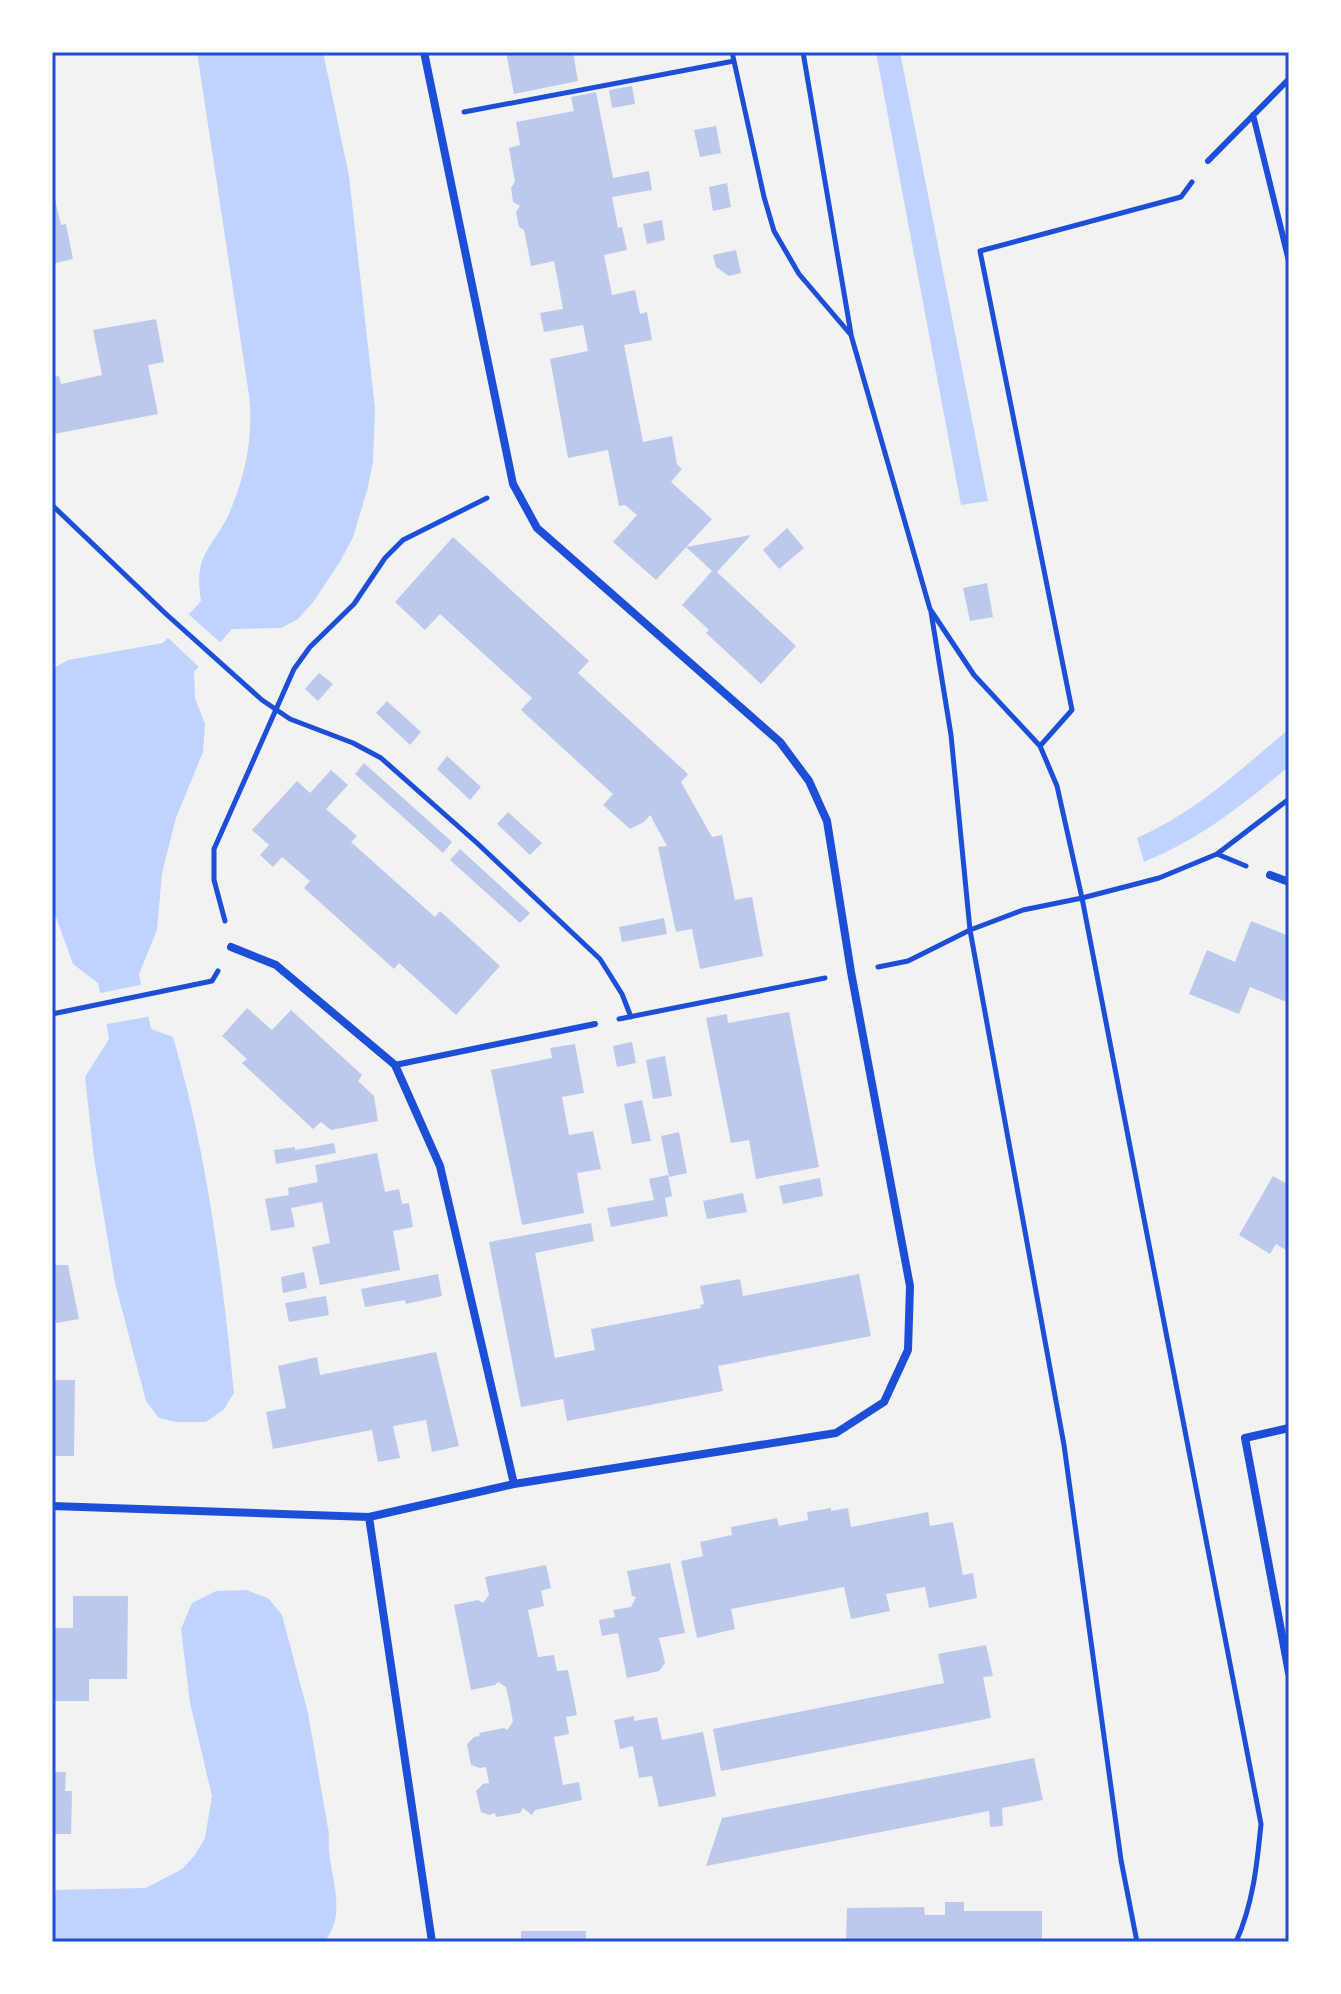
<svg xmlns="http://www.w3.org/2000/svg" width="1341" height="1994" font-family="'DejaVu Sans',sans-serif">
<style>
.water{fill:#bfd3fe}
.pier{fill:#f2f2f2}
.building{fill:#bdc9ec}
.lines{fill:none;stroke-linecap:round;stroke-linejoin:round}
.path{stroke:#1d4ed8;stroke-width:5}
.service{stroke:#1d4ed8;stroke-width:6}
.minor{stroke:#1d4ed8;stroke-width:8}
.neatline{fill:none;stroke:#1d4ed8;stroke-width:3}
</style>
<rect width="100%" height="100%" fill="#f2f2f2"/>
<path class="water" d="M197,52H323L349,176L375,409L373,461L368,487L353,537L341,560L314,601L298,619L281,628L232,629L194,672L195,698L205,724L203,752L176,818L162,873L157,930L139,974L151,1029L173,1037C207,1153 222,1273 234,1393L224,1409L206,1422H176L159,1418L146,1401L115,1283L94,1158L85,1077L109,1039L108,1032L98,983L73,964L52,906V669L68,660L163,643L201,601C200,592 198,580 200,570C203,550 219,535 228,516C245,478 254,437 249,395Z
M876,52H900L988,501L961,505Z
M1289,729V766C1243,805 1200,839 1144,862L1137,838C1196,812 1240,770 1289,729Z
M246,1590L268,1598L282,1615L308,1713L329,1834C325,1868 351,1911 324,1942H52V1890L146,1888L182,1869L195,1855L205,1838L212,1796L190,1703L181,1629L192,1603L216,1591Z"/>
<path class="pier" d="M186,612L223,645L201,669L165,635Z
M145,984L152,1016L102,1025L96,994Z"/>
<path class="building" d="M506,52H573L578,81L514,94Z
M632,86L635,104L612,108L609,90Z
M596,92L613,178L649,171L652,190L612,197L618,228L622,227L627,250L604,255L612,295L635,290L640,314L647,312L652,340L624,345L643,442L672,436L677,464L682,469L671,482L712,519L656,580L613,542L637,515L625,505L619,506L608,450L568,458L550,359L588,351L583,325L544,332L540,313L563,309L554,261L531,266L524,230L519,227L516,212L520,206L513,202L511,188L515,182L509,148L520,145L516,122L574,111L571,97Z
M716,126L721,153L700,157L694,130Z
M727,183L731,207L713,211L709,187Z
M52,187L61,225L66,224L73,259L52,264Z
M662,220L665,240L647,244L643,224Z
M736,250L741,273L729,276L716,267L713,255Z
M156,319L164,362L148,365L158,414L54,434L52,377L59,376L61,384L102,375L93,330Z
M787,528L804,548L779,569L763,550Z
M751,535L717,572L796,646L761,684L706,633L709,630L682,605L712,571L686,547Z
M453,537L589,661L578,673L688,774L681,782L712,837L722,835L735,900L752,897L763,956L700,969L692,929L676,932L658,847L667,846L650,815L644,822L630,829L603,805L613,794L521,710L532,698L440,614L425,630L395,602Z
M987,583L993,617L970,621L963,588Z
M319,673L333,684L318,701L305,689Z
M387,701L421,732L410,745L376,713Z
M447,756L481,787L470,800L437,769Z
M364,763L452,842L443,853L355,774Z
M331,770L348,785L326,809L357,836L351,842L435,917L440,911L500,966L456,1015L399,963L394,969L304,888L310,881L282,857L273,867L260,855L269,845L252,830L297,781L310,793Z
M508,812L542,843L530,855L497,824Z
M460,849L530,913L520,923L450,860Z
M664,918L667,934L622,942L619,927Z
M1251,921L1289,936V1003L1250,987L1239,1014L1189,994L1207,950L1235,962Z
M247,1008L272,1030L291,1010L362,1075L358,1081L374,1096L378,1121L331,1130L321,1122L313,1129L242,1063L247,1059L222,1036Z
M789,1012L819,1167L756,1179L749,1140L731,1143L706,1018L727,1014L728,1023Z
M632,1042L636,1063L617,1067L613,1046Z
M575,1044L584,1093L562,1097L569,1135L593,1131L601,1169L577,1173L584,1213L522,1225L491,1070L552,1058L550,1048Z
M665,1056L672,1096L653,1099L646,1060Z
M642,1100L651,1141L632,1144L624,1104Z
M679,1132L687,1173L669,1177L661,1136Z
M334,1143L336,1153L276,1164L274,1150L295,1147V1150Z
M377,1153L385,1192L399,1189L402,1204L409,1203L413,1227L393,1231L400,1270L320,1285L312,1247L330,1243L322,1202L291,1208L295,1227L271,1231L265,1199L289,1195L288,1188L318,1182L315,1165Z
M668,1175L672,1196L665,1198L668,1216L611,1227L607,1208L654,1200L649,1179Z
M1273,1176L1289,1185V1252L1276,1244L1270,1254L1239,1235Z
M820,1178L823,1196L783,1204L779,1186Z
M743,1193L747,1212L707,1219L703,1201Z
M591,1223L594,1241L535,1253L555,1358L595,1350L591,1329L701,1308L700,1305L704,1304L700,1286L740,1279L743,1296L859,1274L871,1336L718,1366L723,1391L567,1421L563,1399L521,1407L489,1242Z
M52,1265H68L79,1319L56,1323L52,1302Z
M304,1272L307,1288L283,1293L281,1277Z
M438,1274L442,1296L406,1304L405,1300L365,1307L361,1289Z
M326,1296L329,1315L289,1322L285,1303Z
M436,1352L459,1446L432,1452L426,1420L393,1426L400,1458L378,1462L372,1430L273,1449L266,1412L286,1408L278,1366L317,1357L320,1375Z
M52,1380H75L74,1456H52Z
M831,1508V1511L848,1508L851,1527L928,1512L930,1526L953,1522L963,1575L973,1573L977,1598L929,1608L925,1587L886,1594L890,1611L851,1619L844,1587L731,1609L735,1629L697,1638L681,1561L703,1556L700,1542L732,1535L731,1527L777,1518L779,1526L808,1520L807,1512Z
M670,1563L685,1633L659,1638L665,1663L659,1671L627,1678L618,1633L602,1636L599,1620L615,1617L613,1610L631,1607L636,1597L632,1596L627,1571Z
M546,1565L551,1588L541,1591L544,1606L528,1610L538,1657L554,1655L557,1671L568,1670L577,1715L566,1717L569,1734L554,1737L563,1785L579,1782L582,1800L535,1810L532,1815L523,1808L520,1813L496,1817L495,1813L489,1815L481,1812L476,1791L483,1784L489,1783L486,1767L480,1768L471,1765L467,1744L474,1737L480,1736L479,1733L504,1728L507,1730L513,1722L510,1705L506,1687L498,1682L495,1685L471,1690L454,1605L478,1600L483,1603L489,1595L485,1577Z
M73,1596H128L127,1679H89V1701H52V1628H73Z
M986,1645L993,1676L983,1677L991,1718L721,1771L713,1729L944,1683L938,1654Z
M634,1716V1721L657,1717L662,1740L703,1732L716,1796L659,1807L652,1776L639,1778L633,1746L620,1749L614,1720Z
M1034,1758L1043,1800L1002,1808L1003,1826L990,1827L989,1811L706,1866L722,1818Z
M52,1772H66L65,1791H72L71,1834H52Z
M945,1902H964V1911H1042V1942H846L847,1908L924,1907L925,1915H945Z
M521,1931H586V1942H521Z"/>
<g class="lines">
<path class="path" d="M732,52L764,197L774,231L799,274L851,335L930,609L974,675L1040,746L1057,786L1082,898L1261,1824C1257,1865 1253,1904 1236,1942
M803,52L851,334
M464,112L734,61
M52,505L166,614L262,700L290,719L353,743L381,758L477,843L600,959L622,994L631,1017
M931,612L951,735L970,930L1064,1445L1121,1860L1137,1942
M1040,746L1072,710L980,251L1181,197L1192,182
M1217,854L1246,866
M225,921L214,880V849L294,669L310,647L354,604L385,558L403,540L487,498
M878,967L908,961L970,930L1023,910L1082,898L1159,878L1217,854L1289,799
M52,1014L212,981L218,971
M619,1019L825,978"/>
<path class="service" d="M1253,115L1289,261
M1208,161L1289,79
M395,1065L595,1024"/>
<path class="minor" d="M1270,875L1289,882
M231,947L276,965L395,1065L440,1166L514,1484
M1289,1428L1245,1438L1289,1673
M52,1506L369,1517L514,1484L836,1433L884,1402L908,1350L910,1286L851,972L827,821L809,781L780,742L537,528L513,484L424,52
M369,1517L432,1942"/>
</g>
<rect width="1341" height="1994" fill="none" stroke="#ffffff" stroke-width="108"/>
<rect x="54" y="54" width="1233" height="1886" class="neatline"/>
</svg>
